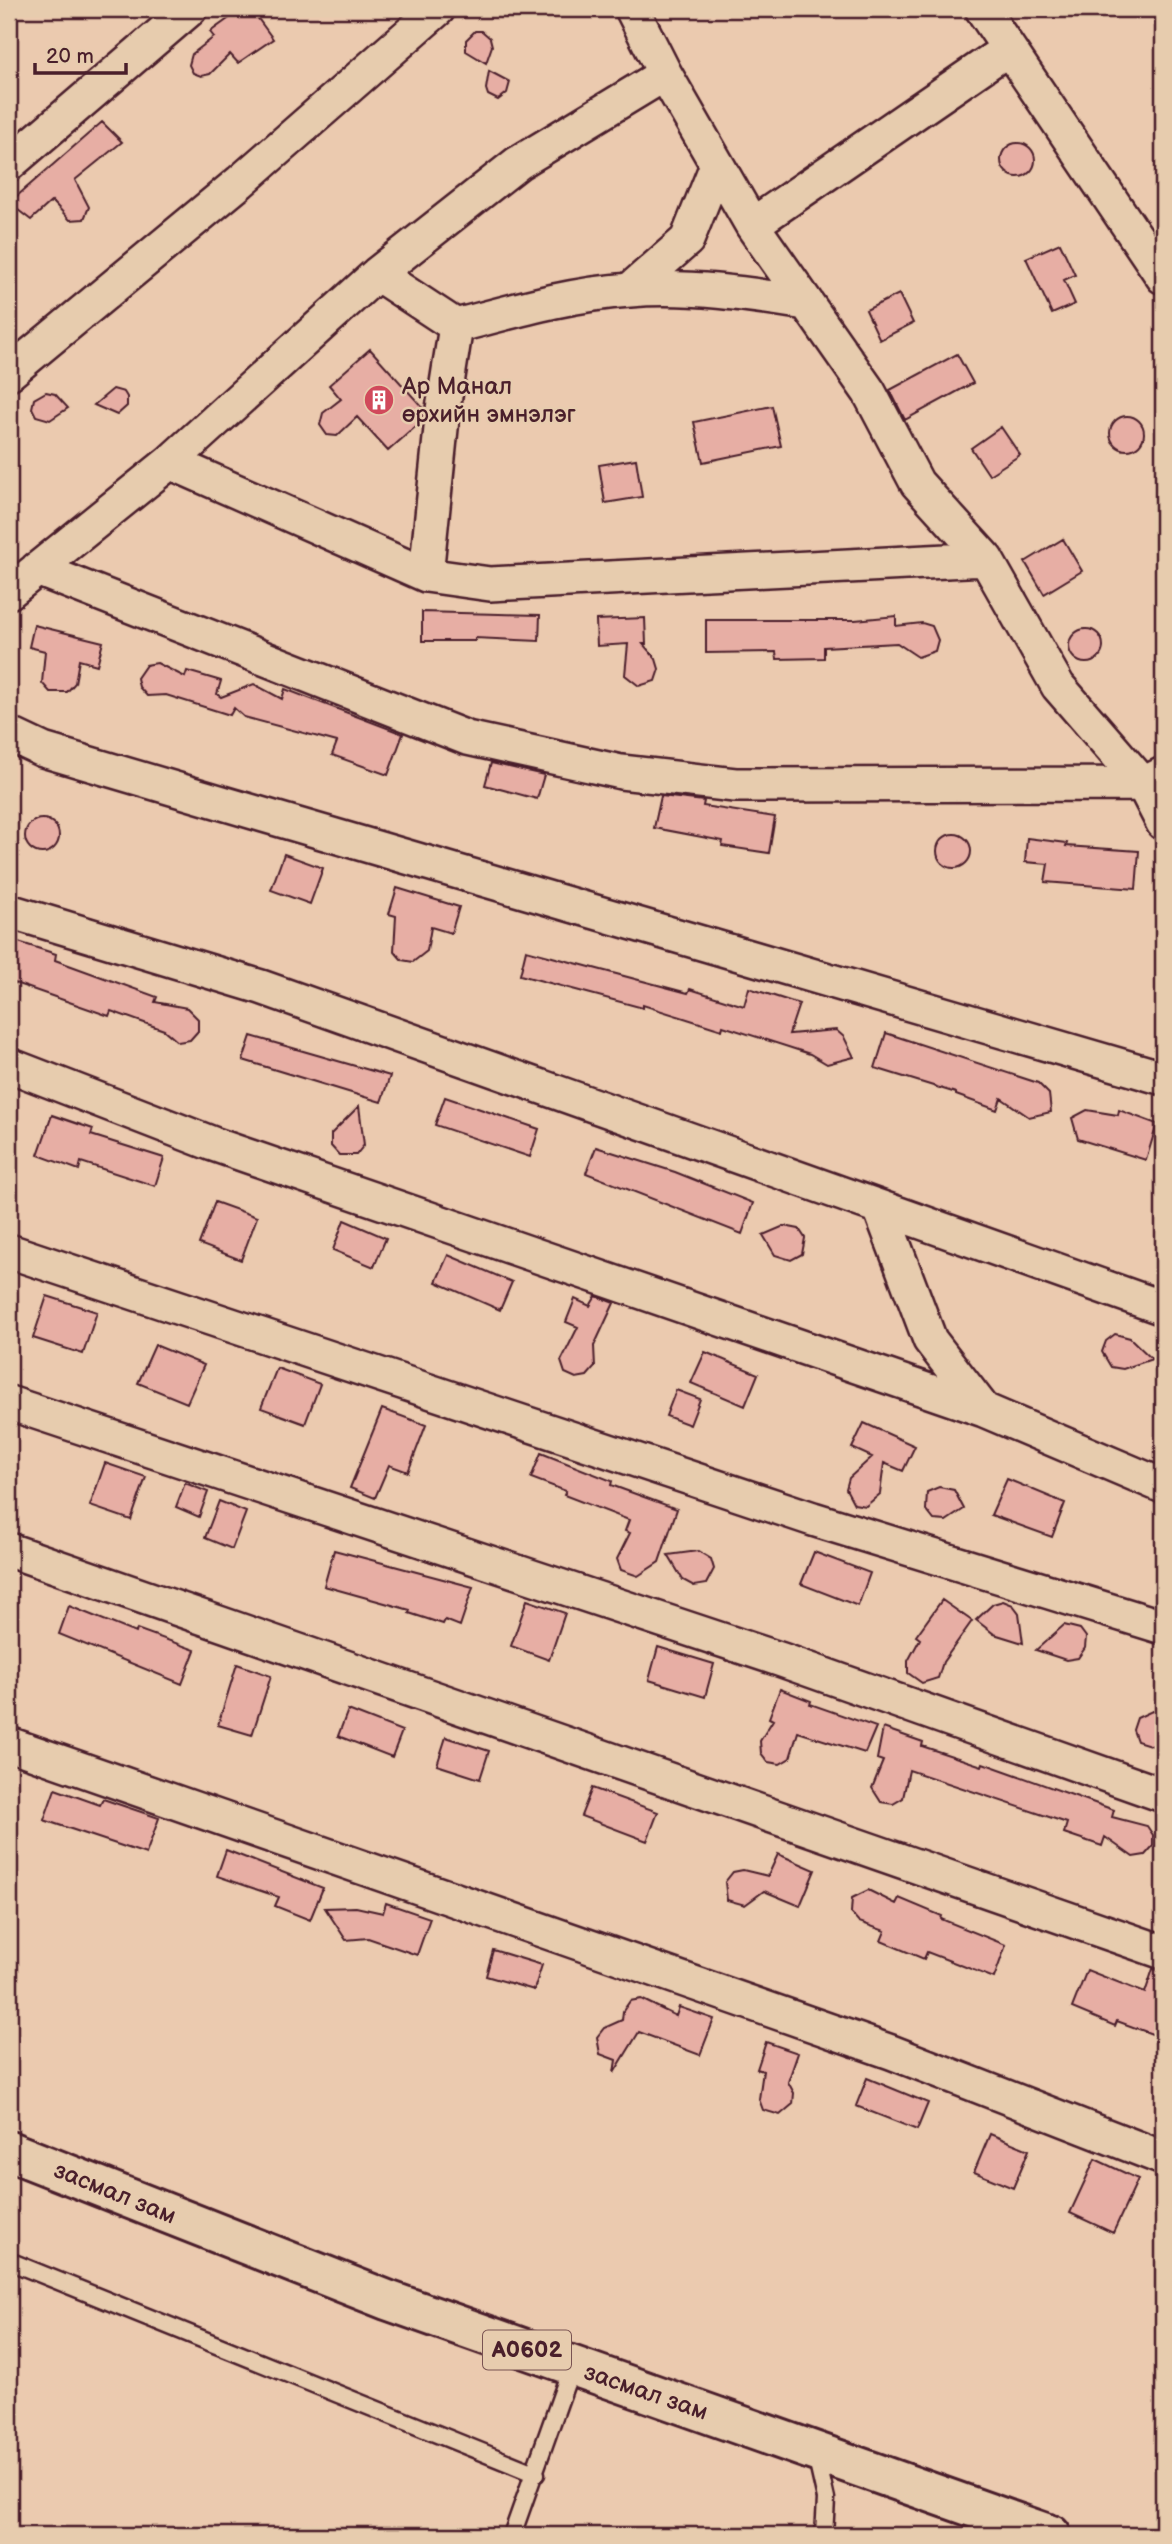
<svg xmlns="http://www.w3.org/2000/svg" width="1172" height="2544" font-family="'Balsamiq Sans',sans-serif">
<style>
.building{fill:#e7aea4;stroke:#4a1f2b;stroke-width:2}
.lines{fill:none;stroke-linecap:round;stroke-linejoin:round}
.lane-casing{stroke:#4a1f2b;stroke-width:21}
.street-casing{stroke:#4a1f2b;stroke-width:38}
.highway-casing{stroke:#4a1f2b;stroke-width:44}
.lane{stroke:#e7ccae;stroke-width:16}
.street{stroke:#e7ccae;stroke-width:33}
.highway{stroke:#e7ccae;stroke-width:38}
.labels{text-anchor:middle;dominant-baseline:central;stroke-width:5;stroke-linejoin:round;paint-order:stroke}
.shield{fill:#e7ccae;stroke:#795352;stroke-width:2}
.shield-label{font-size:23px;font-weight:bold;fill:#4a1f2b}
.poi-label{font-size:24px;fill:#4a1f2b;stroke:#e7ccae;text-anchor:start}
.street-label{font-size:24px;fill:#4a1f2b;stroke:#e7ccae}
</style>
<rect width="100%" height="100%" fill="#ebcaaf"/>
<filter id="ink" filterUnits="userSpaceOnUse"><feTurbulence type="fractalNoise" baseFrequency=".0143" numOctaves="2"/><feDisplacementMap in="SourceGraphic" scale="14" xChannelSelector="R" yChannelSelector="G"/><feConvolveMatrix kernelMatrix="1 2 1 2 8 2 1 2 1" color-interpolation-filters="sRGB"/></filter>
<g filter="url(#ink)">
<path class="building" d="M242,9H251L273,39L238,63L230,54L210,74L201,76L193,73L189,65L192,54L214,37L210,32Z
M475,31H482L490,38L492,46L486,63L466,51V40Z
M489,71L510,82L507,93L498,100L488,95L486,89Z
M102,122L122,142L75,180L89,207L84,219L70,220L52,201L31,220L9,203Z
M1001 160a17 17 0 1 1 34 0a17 17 0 1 1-34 0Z
M1060,243L1075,275L1064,280L1075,304L1052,314L1026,258Z
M899,294L913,323L880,340L866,310Z
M370,349L424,409L423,420L388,451L357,417L337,436L327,435L320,425L323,413L341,399L329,385Z
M957,354L973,383L905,420L890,390Z
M113,389L124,392L127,397V406L117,415L94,405Z
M46,392L55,394L68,408L50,420L36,416L32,408L34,399Z
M772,406L781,446L703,462L694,422Z
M1110 433a17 17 0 1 1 34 0a17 17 0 1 1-34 0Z
M1001,427L1020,455L989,475L971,448Z
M636,459L642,497L605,503L599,465Z
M1063,539L1082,571L1044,594L1025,562Z
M422,612L540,615L539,641L475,638V641H422Z
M896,616V626L922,623L932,626L938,640L935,651L918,657L897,643L824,647V658L777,659L776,652L706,653V620H855Z
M645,618L646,644H643L656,659L659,669L655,681L639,686L625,675L628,644L597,646L596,620Z
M34,625L103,642L97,665L79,660L75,683L67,692H50L42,683L45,651L29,647Z
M1069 646a17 17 0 1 1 34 0a17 17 0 1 1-34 0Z
M157,663L185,677L187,671L221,681L217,694L221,697L254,684L282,699L285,689L403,734L388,775L332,755L337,742L244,717L234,708L230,715L166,695L147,696L139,687L137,678L146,665Z
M491,763L544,775L537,799L485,785Z
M661,796L704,801L703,806L775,817L769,853L722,846L723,841L654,828Z
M25 836a17 17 0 1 1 34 0a17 17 0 1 1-34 0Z
M937 851a17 17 0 1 1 34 0a17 17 0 1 1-34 0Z
M1027,838L1067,843L1066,846L1139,851L1136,889L1045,882L1048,864L1025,862Z
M284,854L323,868L310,904L271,890Z
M397,888L459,907L451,933L431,927L427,951L413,962L402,960L394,951L396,916L389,914Z
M9,939L56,954L55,960L157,997L155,1002L187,1008L198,1019V1031L190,1040L178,1042L164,1030L111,1011L109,1016L9,981Z
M526,950L688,993L690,989L744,1006L749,988L799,1004L789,1034L836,1030L844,1037L854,1057L827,1064L810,1054L723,1026L722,1030L643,1005V1008L520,975Z
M886,1033L1038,1083L1049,1094L1051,1112L1029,1117L1001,1098L997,1110L956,1095V1093L875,1068Z
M251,1036L390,1076L381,1102L243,1060Z
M445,1097L539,1129L530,1157L435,1125Z
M359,1106L364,1145L356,1155H339L331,1146V1134Z
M1087,1110L1118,1115L1119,1110L1157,1124L1146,1160L1078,1139L1072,1118Z
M52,1115L93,1129L91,1135L164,1158L155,1186L81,1162L79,1170L38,1155Z
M596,1147L675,1172L753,1203L742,1234L586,1173Z
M215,1202L257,1217L241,1260L199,1244Z
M344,1220L386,1238L374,1267L333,1250Z
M784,1226L799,1229L805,1238L802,1254L791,1260L775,1255L763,1235Z
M448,1255L512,1282L500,1310L436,1282Z
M47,1296L97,1312L83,1354L33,1338Z
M596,1296L614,1303L594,1346L595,1367L587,1376L576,1378L565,1373L561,1361L578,1327L566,1322L575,1299L590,1306Z
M1115,1334L1130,1338L1152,1359L1123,1369L1111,1367L1102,1352L1106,1341Z
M155,1345L204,1365L187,1403L138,1383Z
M705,1352L758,1374L745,1406L691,1383Z
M277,1368L320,1384L305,1424L261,1408Z
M676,1390L700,1399L690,1425L666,1416Z
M382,1409L426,1425L408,1472L389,1465L375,1498L350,1488Z
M864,1423L915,1446L903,1471L884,1463L880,1494L866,1506L854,1504L846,1489L849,1478L872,1457L852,1448Z
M541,1453L612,1481L611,1485L677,1509L659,1562L638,1576L621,1570L617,1559L630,1533L625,1531L629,1520L564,1495L566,1491L531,1478Z
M105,1463L146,1477L131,1520L90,1506Z
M1007,1479L1065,1503L1052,1537L991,1515Z
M185,1483L208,1492L199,1517L176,1507Z
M939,1487L954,1490L964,1509L946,1521L934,1520L926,1510L927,1492Z
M219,1501L246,1512L232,1549L205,1538Z
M334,1550L473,1587L460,1626L445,1620L443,1624L409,1613L410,1610L324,1586Z
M698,1551L711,1559L714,1569L706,1584L694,1586L683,1580L668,1555Z
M814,1552L870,1573L858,1606L801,1584Z
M527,1600L565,1613L549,1660L511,1646Z
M942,1600L972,1621L943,1662L938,1678L922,1683L908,1673V1661L920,1639L916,1636Z
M1003,1601L1013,1605L1019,1613L1023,1643L994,1634L976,1620L993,1604Z
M69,1606L136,1633L137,1629L195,1650L182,1684L59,1634Z
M1064,1625L1080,1629L1086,1637L1085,1648L1078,1658L1066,1660L1036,1650Z
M658,1647L714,1664L705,1697L649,1680Z
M237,1664L271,1676L252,1735L218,1725Z
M780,1689L811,1701L810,1704L876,1727L865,1753L798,1732L790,1758L780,1764L768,1762L761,1753L760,1741L773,1720L769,1718Z
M348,1710L402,1731L392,1757L338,1736Z
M1152,1711L1163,1715V1742L1153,1746L1137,1741L1133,1730L1137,1718Z
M883,1728L923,1742L922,1746L982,1766L983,1763L1114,1810L1112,1817L1147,1826L1153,1835V1846L1145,1855L1133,1857L1105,1837L1102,1846L1064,1833L1067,1823L909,1770L903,1798L893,1804L881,1802L872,1788L883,1761L877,1759Z
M446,1737L489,1751L480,1779L437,1765Z
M592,1788L658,1812L647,1841L581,1816Z
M55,1789L100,1805L103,1799L159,1818L146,1854L44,1820Z
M226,1850L323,1888L310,1920L275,1906L279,1897L217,1876Z
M778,1854L815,1870L800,1906L764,1891L745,1905L727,1900L725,1882L733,1872L743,1870L768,1876Z
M868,1890L896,1904L899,1898L942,1916L941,1919L1006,1945L994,1978L927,1952L924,1959L881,1941L885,1931L859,1922L851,1913L852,1898Z
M386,1903L430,1918L417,1955L368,1938L346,1940L325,1908L356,1907L383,1913Z
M493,1950L542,1965L534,1990L486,1976Z
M1153,1969L1163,1971V2038L1117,2021L1115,2026L1072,2008L1087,1970L1145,1993Z
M641,1999L676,2016L679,2007L714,2019L700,2055L639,2032L614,2073L616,2060L600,2054L597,2037L604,2028L622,2020L623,2011L630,2001Z
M766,2042L798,2053L788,2082L794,2093L793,2104L780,2115L763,2110L759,2099L763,2071L757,2069Z
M867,2078L928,2103L917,2130L856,2106Z
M990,2134L1029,2150L1013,2188L974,2172Z
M1095,2159L1138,2179L1113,2233L1070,2213Z"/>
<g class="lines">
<g class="lane-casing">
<path id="lane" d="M9,2261L536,2474
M816,2455L826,2499L824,2535
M512,2535L572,2366"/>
</g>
<g class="street-casing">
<path id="street" d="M632,9L665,74L752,225L869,392L917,483L986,559L1058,686L1143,784L1163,823
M982,9L1163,277
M9,164L190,9
M752,225L1008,49
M377,274L456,326C513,311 570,294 630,290C688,285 749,294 806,303
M631,289L687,240L717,165
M9,373L240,182L438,9
M170,462L426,575L490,584L986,559
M37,569L467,738L621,772L735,785L1143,784L1163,774
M426,575L443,409L456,326
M9,592L170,462L377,274L518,163L665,74
M9,734L43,750L226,804L1163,1078
M9,911L261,987L1163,1308
M9,1065L213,1144L984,1410L1163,1486
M880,1208L930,1340L984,1410
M9,1251L813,1519L1163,1627
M9,1403L782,1660L1163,1795
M9,1550L1163,1952
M9,1744L891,2052L1163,2158"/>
</g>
<g class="highway-casing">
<path id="highway" d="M9,2151L387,2300L1051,2535"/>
</g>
<use href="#lane" class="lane"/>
<use href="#street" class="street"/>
<use href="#highway" class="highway"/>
</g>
</g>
<defs>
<g id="building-disc" transform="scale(1.575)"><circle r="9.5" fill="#d1495b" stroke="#e7ccae"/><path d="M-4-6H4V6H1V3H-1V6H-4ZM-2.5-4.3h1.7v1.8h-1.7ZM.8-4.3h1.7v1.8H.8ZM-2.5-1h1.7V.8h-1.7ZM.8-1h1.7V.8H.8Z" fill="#fff"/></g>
</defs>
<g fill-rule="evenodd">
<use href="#building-disc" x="379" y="400"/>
</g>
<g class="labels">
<rect class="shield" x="483" y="2330.5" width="88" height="39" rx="5"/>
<g class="shield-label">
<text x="527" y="2350">A0602</text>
</g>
<g class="poi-label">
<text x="402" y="386">Ар Манал<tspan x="402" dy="28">өрхийн эмнэлэг</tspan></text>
</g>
<g class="street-label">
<text transform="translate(115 2193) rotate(22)">засмал зам</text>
<text transform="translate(646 2392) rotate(19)">засмал зам</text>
</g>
</g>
<rect width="1172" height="2544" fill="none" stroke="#e7ccae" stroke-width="35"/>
<rect x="18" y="18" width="1137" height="2509" fill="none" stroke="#4a1f2b" stroke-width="2.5" filter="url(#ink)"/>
<path d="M35 63v10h91v-10" fill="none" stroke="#4a1f2b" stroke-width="3.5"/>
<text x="46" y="63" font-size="21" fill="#4a1f2b" stroke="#e7ccae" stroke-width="5" paint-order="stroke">20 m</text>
</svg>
